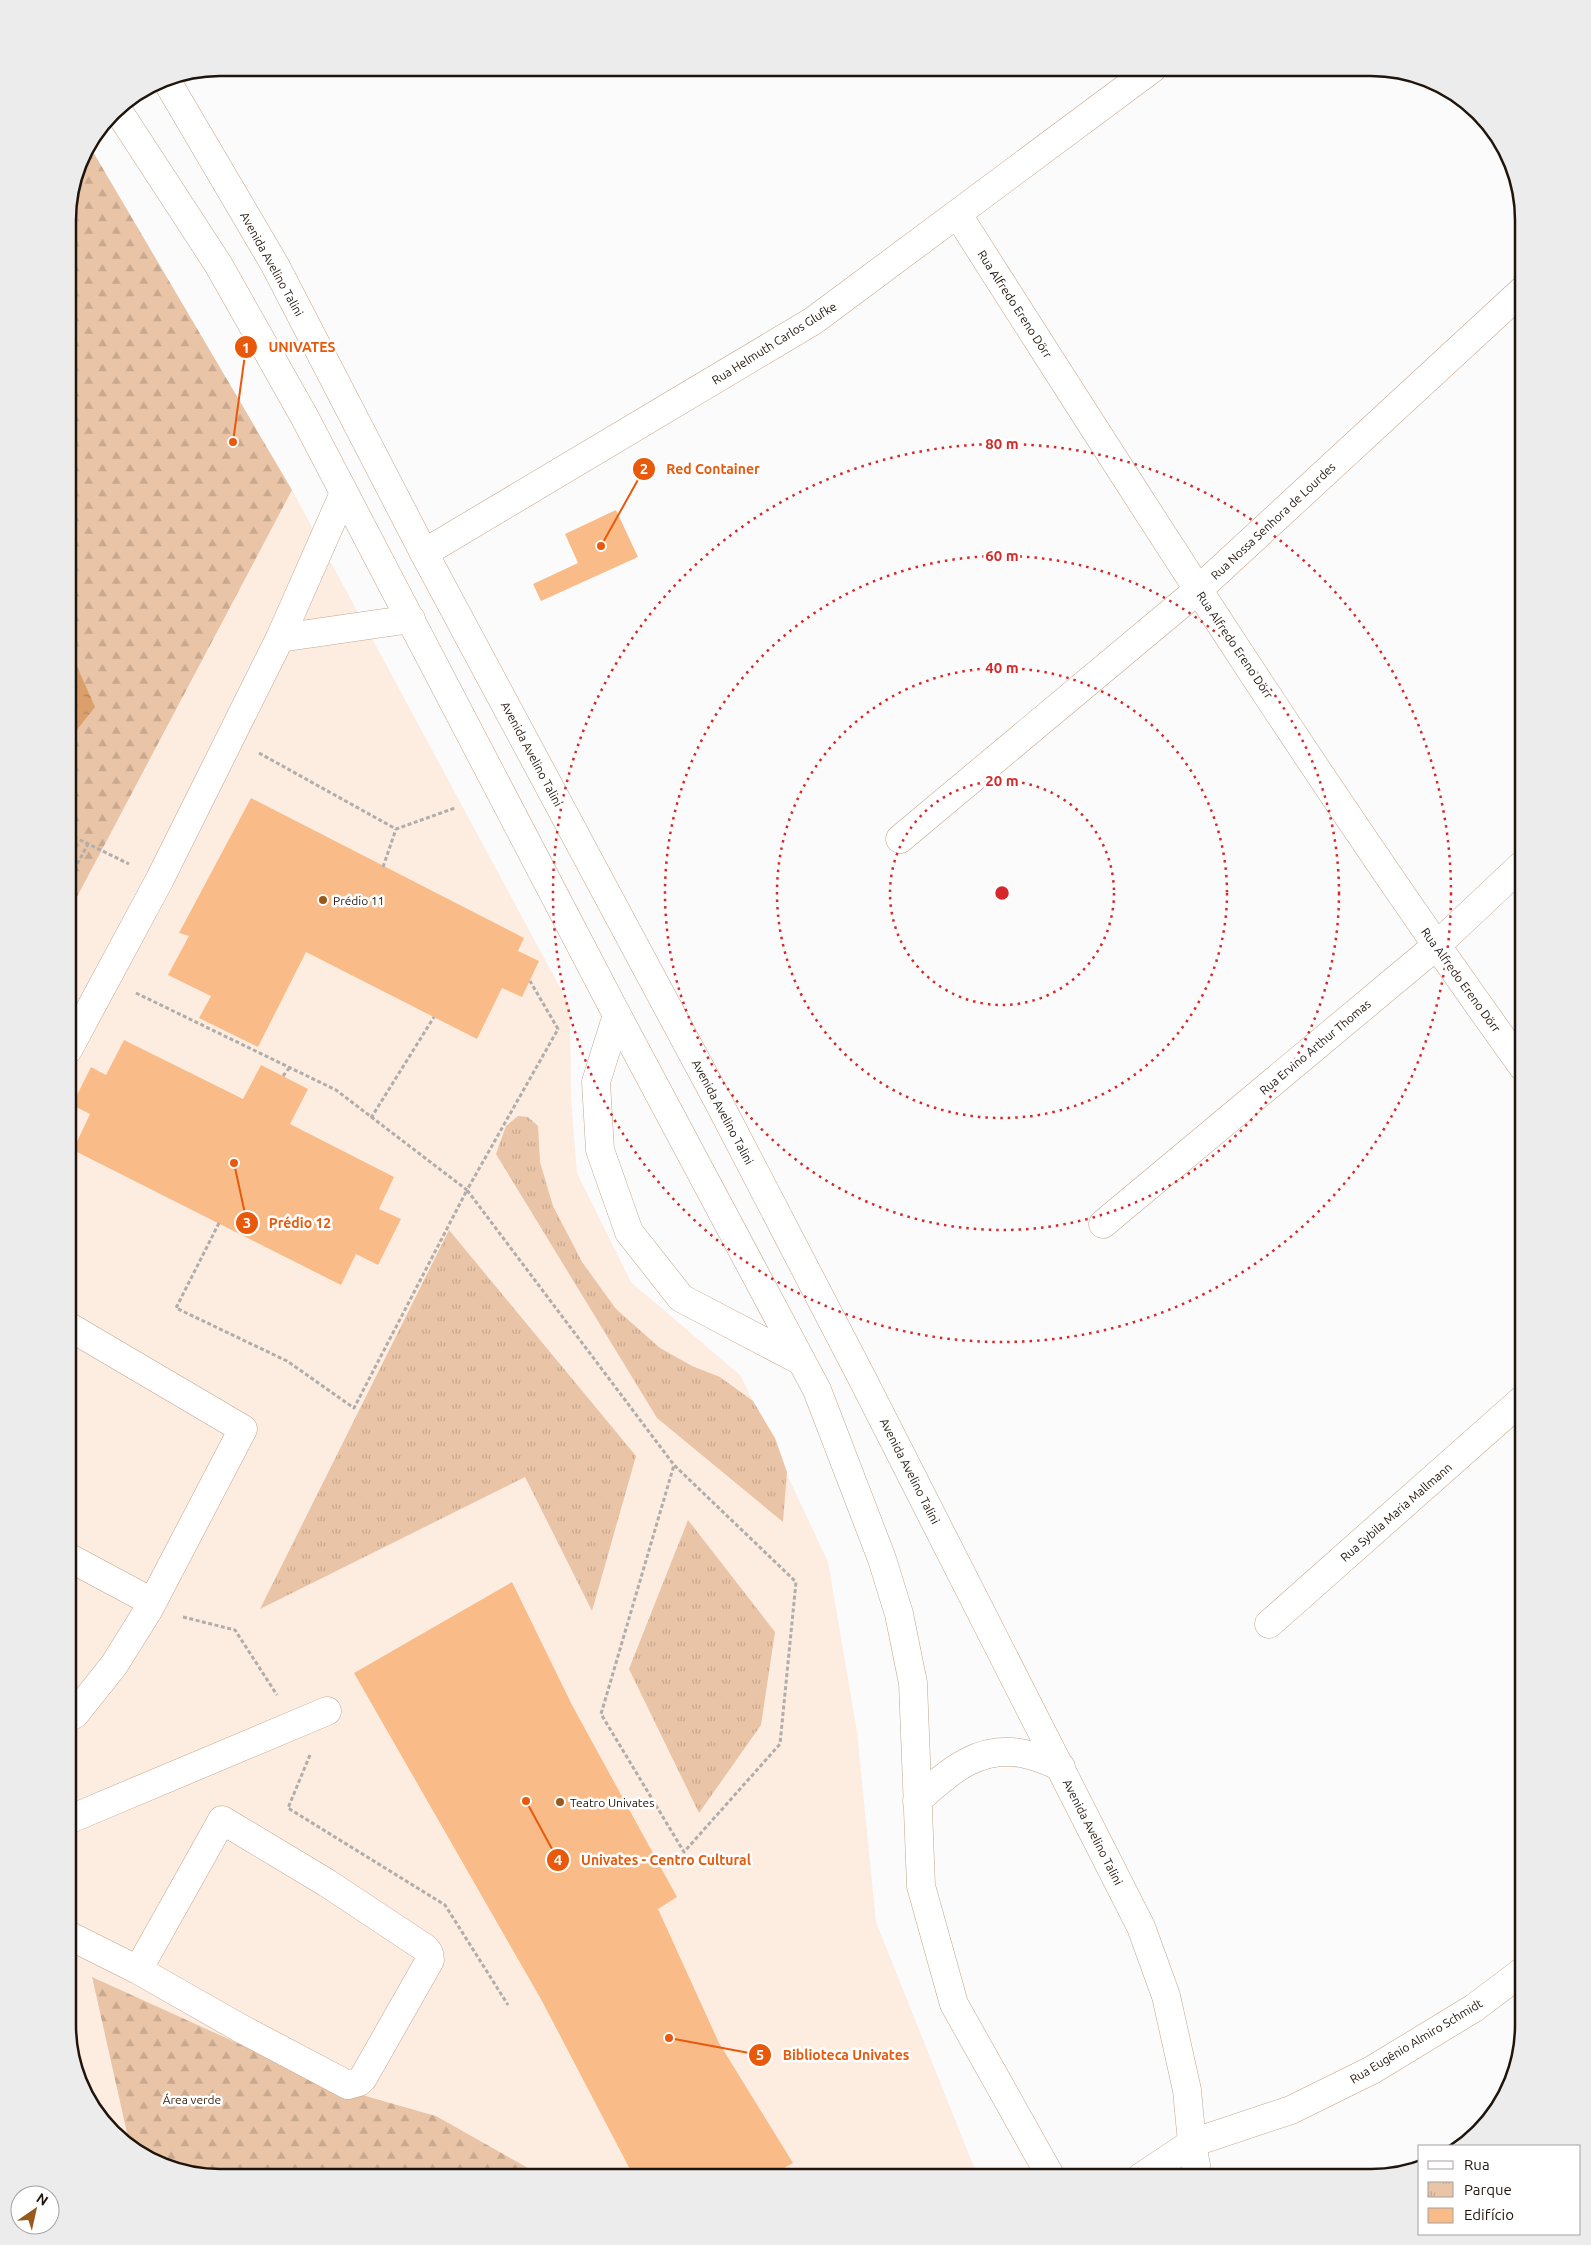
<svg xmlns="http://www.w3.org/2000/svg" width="1591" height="2245" font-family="Ubuntu,sans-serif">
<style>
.built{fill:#fdede1}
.forest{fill:url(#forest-firs)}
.park{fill:url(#park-tufts)}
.water{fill:url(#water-ripples)}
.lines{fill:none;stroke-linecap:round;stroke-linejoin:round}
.stream{stroke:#db9f6c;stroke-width:11}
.building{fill:#f9bc88}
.minor-casing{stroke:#c3a58c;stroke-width:29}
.major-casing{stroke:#c3a58c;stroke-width:29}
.path{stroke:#b1adaa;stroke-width:3;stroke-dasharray:4 2.5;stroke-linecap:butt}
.minor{stroke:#fff;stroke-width:28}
.major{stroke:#fff;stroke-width:28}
.ring{fill:none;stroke:#d62828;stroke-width:2.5;stroke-dasharray:2.5 5}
.poi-dot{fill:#965a1c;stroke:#fff;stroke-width:2}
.labels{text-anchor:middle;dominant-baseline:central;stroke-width:5;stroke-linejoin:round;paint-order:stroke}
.street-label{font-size:12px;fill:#20150c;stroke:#fff}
.poi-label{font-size:12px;fill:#20150c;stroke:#fff;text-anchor:start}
.park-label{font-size:12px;fill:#3c240d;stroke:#fff}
.rim{fill:none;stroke:#20150c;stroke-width:2.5}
.centre{fill:#d62828;stroke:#fff;stroke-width:2.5}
.ring-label{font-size:15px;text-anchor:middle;font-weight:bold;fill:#d62828;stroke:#fff;stroke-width:5;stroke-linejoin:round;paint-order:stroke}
.leader{fill:none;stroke:#e8590c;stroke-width:2}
.callout-dot{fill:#e8590c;stroke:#fff;stroke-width:2}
.mark-label{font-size:15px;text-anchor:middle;font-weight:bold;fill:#fff}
.callout-label{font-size:14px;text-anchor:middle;font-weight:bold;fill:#e8590c;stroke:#fff;stroke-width:5;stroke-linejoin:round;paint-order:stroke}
</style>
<defs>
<pattern id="forest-firs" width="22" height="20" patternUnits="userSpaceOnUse" patternTransform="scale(1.25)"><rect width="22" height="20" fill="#e9c4a6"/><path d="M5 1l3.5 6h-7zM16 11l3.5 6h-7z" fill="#c8a88e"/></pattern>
<pattern id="park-tufts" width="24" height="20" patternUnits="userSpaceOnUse" patternTransform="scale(1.25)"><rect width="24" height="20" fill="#e9c4a6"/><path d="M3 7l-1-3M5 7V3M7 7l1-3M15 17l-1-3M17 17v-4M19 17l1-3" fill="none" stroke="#c8a88e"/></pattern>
<pattern id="water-ripples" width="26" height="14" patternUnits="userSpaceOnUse" patternTransform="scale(1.25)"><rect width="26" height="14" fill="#db9f6c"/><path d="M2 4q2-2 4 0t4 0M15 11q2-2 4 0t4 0" fill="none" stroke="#b18057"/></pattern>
</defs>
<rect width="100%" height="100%" fill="#fbfbfb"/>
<path class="built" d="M292,490L570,1006L571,1098L577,1173L631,1282L741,1376L828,1562L857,1731L876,1922L978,2177H544L436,2116L334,2087L92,1978L129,2142L88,2101L68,2025V914Z"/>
<path class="forest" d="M89,145L292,490L68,914V210L83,153Z
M92,1977L334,2087L436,2116L544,2177H210L144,2157L129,2142Z"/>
<path class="park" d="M518,1116L528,1117L538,1126L540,1162L553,1206L582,1262L616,1309L660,1348L692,1366L720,1377L753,1401L775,1438L787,1472L783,1522L657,1418L496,1154L506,1126Z
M449,1230L636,1456L592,1611L525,1477L260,1609Z
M688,1520L775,1632L761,1725L699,1813L629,1669Z"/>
<path class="water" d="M68,662H75L95,707L68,741Z"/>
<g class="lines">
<path class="stream" d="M82,156L87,148"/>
</g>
<path class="building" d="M616,510L638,557L541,601L533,584L578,563L565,534Z
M251,798L524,938L518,951L539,961L522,997L502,988L477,1039L306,952L258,1047L199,1018L211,996L168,975L189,936L179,933Z
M124,1040L243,1099L261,1065L308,1089L290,1124L394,1177L379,1209L401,1219L378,1265L356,1254L341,1285L73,1150L90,1114L72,1105L91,1067L106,1075Z
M512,1582L572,1705L677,1897L658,1909L719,2043L793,2163L768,2177H634L542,2001L354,1673Z"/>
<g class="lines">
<g class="minor-casing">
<path id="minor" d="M958,215C1141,502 1323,790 1523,1067
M424,553L813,321L1153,68
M280,638L411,619
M900,839L1198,590L1523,290
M617,1015L596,1082L600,1150L629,1232L681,1298L801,1361
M68,1050L160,879L280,638L344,493
M1103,1224L1436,946L1523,864
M68,1557L152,1602
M1269,1624L1523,1399
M68,1718L75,1714L114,1665L149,1609L243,1429L68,1326
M68,1820L327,1711
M222,1820L327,1883L425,1948L429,1953L430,1960L363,2078L359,2082L348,2085L240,2028L138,1970Z
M68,1935L138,1970
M1192,2143L1291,2110L1372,2070L1474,2008L1523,1971"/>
</g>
<g class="major-casing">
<path id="major" d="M165,78L275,265L424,553L719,1103L863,1380L1141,1927L1166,1996L1187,2090L1192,2143L1198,2177
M117,109L218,264L304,416L617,1015L817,1390L882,1559L899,1614L913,1683L921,1886L954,2004L1051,2177
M917,1801C949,1771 982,1742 1029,1755C1040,1757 1051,1763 1061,1767
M1141,2177L1192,2143"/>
</g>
<path class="path" d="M259,753L396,829L455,808
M68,834L129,864
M383,867L396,829
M68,881L88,844
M136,993L336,1090L467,1190L558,1029L530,981
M283,1076L290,1067
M371,1118L434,1017
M219,1223L176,1308L287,1361L354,1408L467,1190L674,1465L796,1582L780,1744L684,1852L601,1714L674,1465
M183,1617L235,1630L277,1695
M310,1755L288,1808L445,1905L508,2005"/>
<use href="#minor" class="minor"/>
<use href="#major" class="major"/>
</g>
<g class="ring">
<circle cx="1002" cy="893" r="112"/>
<circle cx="1002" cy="893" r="225"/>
<circle cx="1002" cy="893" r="337"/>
<circle cx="1002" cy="893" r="449"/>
</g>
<g class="poi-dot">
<circle cx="323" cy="900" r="5"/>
<circle cx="560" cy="1802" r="5"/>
</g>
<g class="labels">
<g class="street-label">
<text transform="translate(272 264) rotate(61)">Avenida Avelino Talini</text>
<text transform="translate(1015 304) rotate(57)">Rua Alfredo Ereno Dörr</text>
<text transform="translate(774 343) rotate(-32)">Rua Helmuth Carlos Glufke</text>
<text transform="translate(1273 521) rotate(-43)">Rua Nossa Senhora de Lourdes</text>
<text transform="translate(1235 645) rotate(56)">Rua Alfredo Ereno Dörr</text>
<text transform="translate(532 754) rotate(62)">Avenida Avelino Talini</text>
<text transform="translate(1461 980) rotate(54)">Rua Alfredo Ereno Dörr</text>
<text transform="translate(1315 1047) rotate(-40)">Rua Ervino Arthur Thomas</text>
<text transform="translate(723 1112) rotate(62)">Avenida Avelino Talini</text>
<text transform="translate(910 1471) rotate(63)">Avenida Avelino Talini</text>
<text transform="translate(1396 1512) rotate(-41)">Rua Sybila Maria Mallmann</text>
<text transform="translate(1093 1832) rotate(63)">Avenida Avelino Talini</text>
<text transform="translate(1416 2041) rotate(-31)">Rua Eugênio Almiro Schmidt</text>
</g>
<g class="poi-label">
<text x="333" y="900">Prédio 11</text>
<text x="570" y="1802">Teatro Univates</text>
</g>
<g class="park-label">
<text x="192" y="2099">Área verde</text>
</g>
</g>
<path d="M0 0H1591V2245H0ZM220 76H1371A144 144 0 0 1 1515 220V2025A144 144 0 0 1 1371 2169H220A144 144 0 0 1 76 2025V220A144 144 0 0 1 220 76Z" fill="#edecec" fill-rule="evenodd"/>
<path class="rim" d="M220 76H1371A144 144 0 0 1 1515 220V2025A144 144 0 0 1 1371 2169H220A144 144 0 0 1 76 2025V220A144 144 0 0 1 220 76Z"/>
<circle cx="1002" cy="893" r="8" class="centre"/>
<g class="ring-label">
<text x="1002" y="449">80 m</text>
<text x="1002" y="561">60 m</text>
<text x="1002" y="673">40 m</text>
<text x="1002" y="786">20 m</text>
</g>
<path class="leader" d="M233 442L246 347M601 546L644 469M234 1163L247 1223M526 1801L558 1860M669 2038L760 2055"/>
<g class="callout-dot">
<circle cx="233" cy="442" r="5"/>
<circle cx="601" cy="546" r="5"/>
<circle cx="234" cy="1163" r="5"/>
<circle cx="526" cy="1801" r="5"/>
<circle cx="669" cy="2038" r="5"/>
<circle cx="246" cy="347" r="12"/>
<circle cx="644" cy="469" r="12"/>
<circle cx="247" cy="1223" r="12"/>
<circle cx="558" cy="1860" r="12"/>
<circle cx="760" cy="2055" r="12"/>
</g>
<g class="mark-label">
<text x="246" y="353">1</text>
<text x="644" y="474">2</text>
<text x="247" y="1228">3</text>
<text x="558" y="1865">4</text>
<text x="760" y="2060">5</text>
</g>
<g class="callout-label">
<text x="302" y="352">UNIVATES</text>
<text x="713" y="474">Red Container</text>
<text x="300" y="1228">Prédio 12</text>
<text x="666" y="1865">Univates - Centro Cultural</text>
<text x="846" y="2060">Biblioteca Univates</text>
</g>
<rect x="1418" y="2145" width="162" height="90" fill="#ffffff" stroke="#a6a19e"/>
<rect x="1428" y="2161" width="25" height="8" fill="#ffffff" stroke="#a6a19e"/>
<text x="1464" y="2170" font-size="15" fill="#20150c">Rua</text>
<rect x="1428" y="2182" width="25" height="15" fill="url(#park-tufts)" stroke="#a6a19e"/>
<text x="1464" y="2195" font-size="15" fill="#20150c">Parque</text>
<rect x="1428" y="2208" width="25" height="15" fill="#f9bc88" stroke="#a6a19e"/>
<text x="1464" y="2220" font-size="15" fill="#20150c">Edifício</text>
<g transform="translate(35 2210) rotate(34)"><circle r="24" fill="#ffffff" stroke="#a6a19e"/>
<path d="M0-4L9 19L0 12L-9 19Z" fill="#965a1c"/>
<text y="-8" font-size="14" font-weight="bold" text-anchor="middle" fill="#20150c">N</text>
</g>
</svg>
